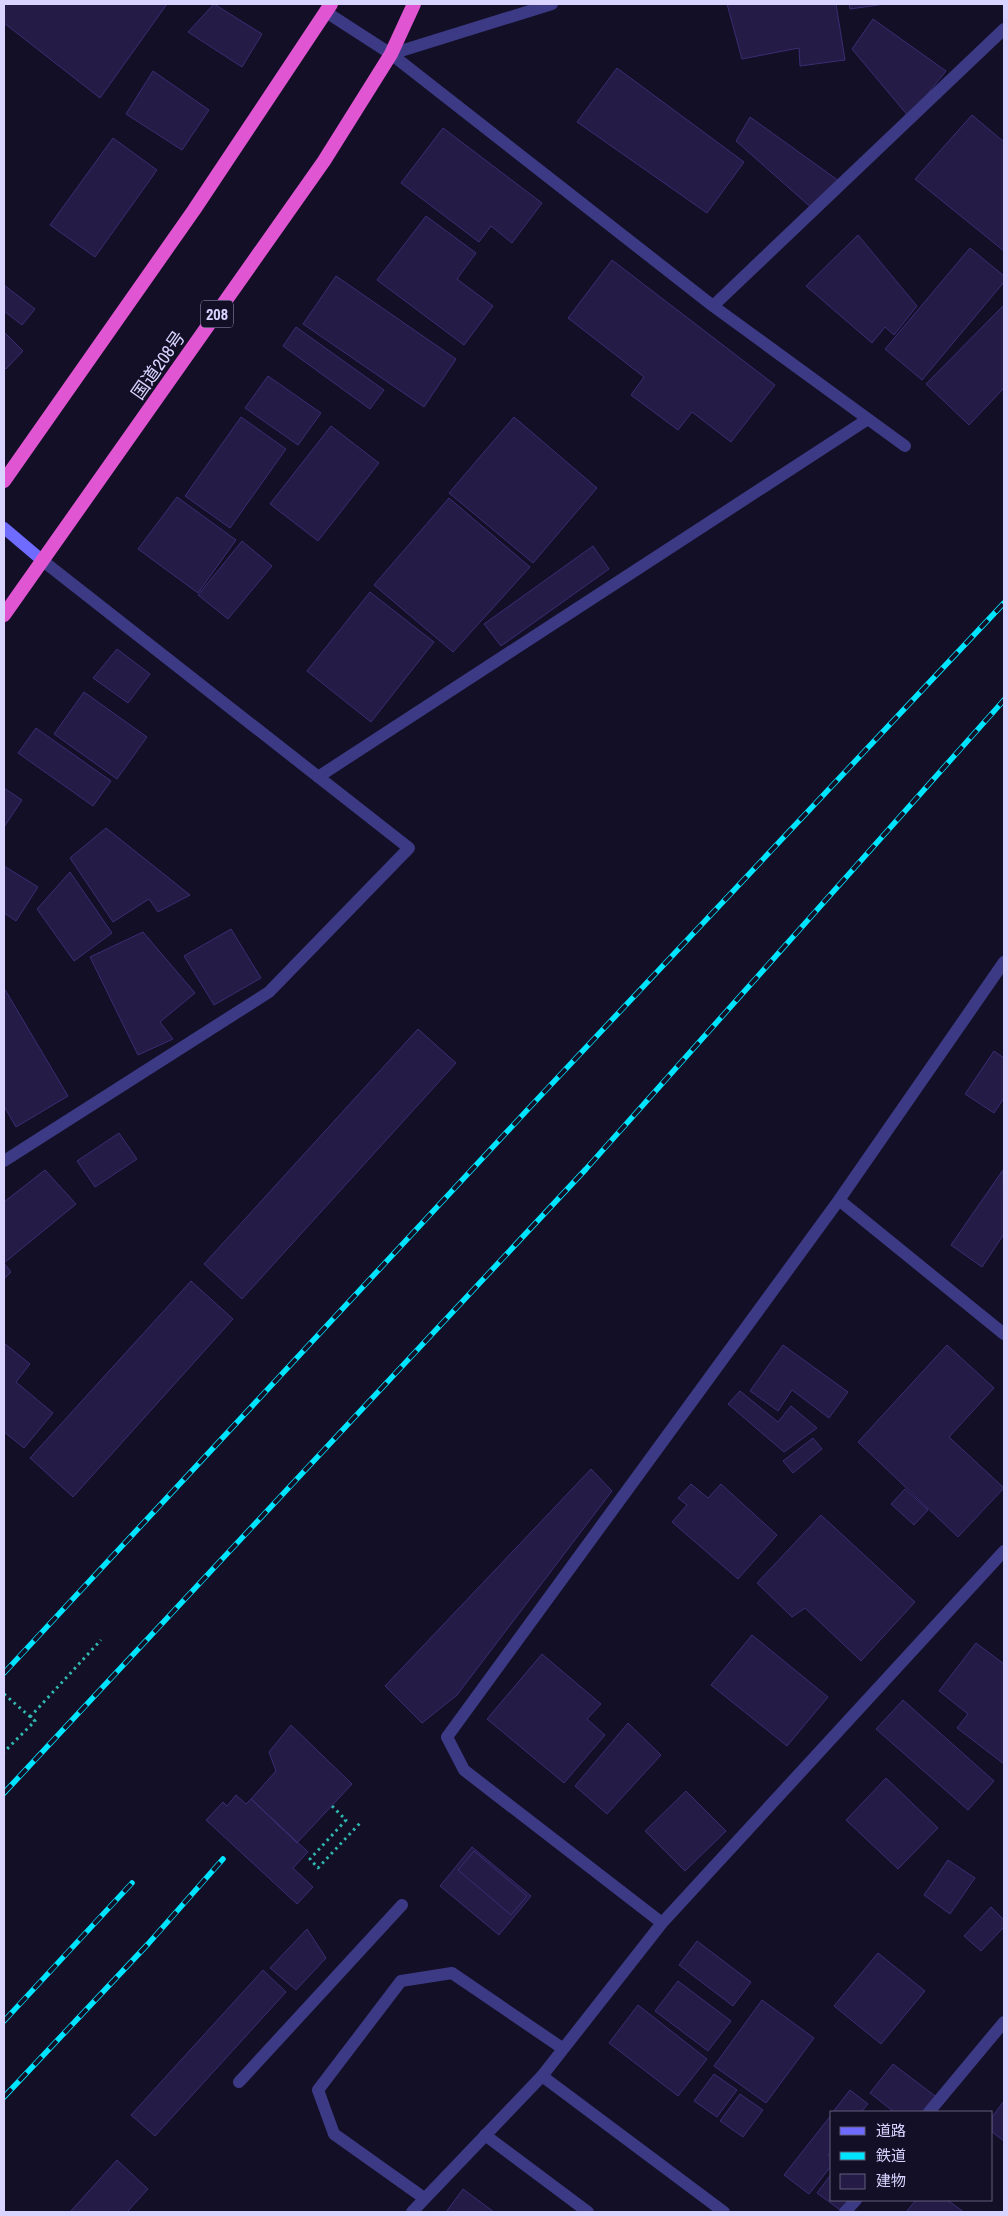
<svg xmlns="http://www.w3.org/2000/svg" width="1008" height="2216" font-family="'Archivo Narrow','Noto Sans JP',sans-serif">
<style>
.building{fill:#241b47;stroke:#3b2d73}
.lines{fill:none;stroke-linecap:round;stroke-linejoin:round}
.path{stroke:#2fb8b0;stroke-width:3;stroke-dasharray:2.5 4;stroke-linecap:butt}
.service{stroke:#3d3a85;stroke-width:12}
.pedestrian{stroke:#3d3a85;stroke-width:12}
.minor{stroke:#3d3a85;stroke-width:12}
.tertiary{stroke:#3d3a85;stroke-width:12}
.secondary{stroke:#6f6bff;stroke-width:12}
.trunk{stroke:#e055d1;stroke-width:14}
.rail-casing{stroke:#00e5ff;stroke-width:5.5}
.rail{stroke:#130f26;stroke-width:4;stroke-dasharray:11;stroke-linecap:butt}
.labels{text-anchor:middle;dominant-baseline:central;stroke-width:4.5;stroke-linejoin:round;paint-order:stroke}
.shield{fill:#130f26;stroke:#9e99be;stroke-width:1}
.shield-label{font-size:16px;font-weight:bold;fill:#d9d4ff}
.street-label{font-size:18px;fill:#d9d4ff;stroke:#130f26}
</style>
<rect width="100%" height="100%" fill="#130f26"/>
<path class="building" d="M4,4H167L100,98L4,23Z
M214,4L262,34L242,67L188,32Z
M727,4H836L845,60L800,66L799,48L742,59Z
M849,4H885L850,9Z
M873,19L946,71L909,117L852,49Z
M617,68L744,162L707,213L577,122Z
M153,71L209,110L182,150L126,114Z
M972,115L1004,142V251L915,179Z
M750,117L839,181L815,211L736,141Z
M443,128L542,203L512,243L491,226L479,242L401,183Z
M113,138L157,170L95,257L50,225Z
M426,216L476,253L457,279L493,306L464,345L377,280Z
M858,235L917,306L894,335L885,327L872,343L806,286Z
M970,248L1004,276V282L922,380L885,349Z
M612,260L775,385L731,442L692,412L678,430L631,395L644,377L568,318Z
M336,276L456,359L424,407L303,324Z
M4,285L35,309L22,325L4,311Z
M1004,305V388L969,425L926,384Z
M296,327L384,390L370,409L283,346Z
M4,332L23,351L6,369L4,367Z
M268,376L321,413L298,445L245,408Z
M241,417L286,449L230,528L185,496Z
M514,417L597,488L533,563L449,493Z
M331,426L379,463L318,541L270,504Z
M177,497L236,540L198,593L138,549Z
M449,498L530,567L453,652L374,585Z
M242,541L272,566L228,619L198,595Z
M593,546L609,569L501,646L484,624Z
M370,592L434,642L371,722L307,671Z
M117,649L150,674L128,703L93,678Z
M84,692L147,737L117,779L54,734Z
M36,728L111,781L93,806L18,753Z
M4,788L22,800L4,827Z
M106,828L190,895L158,912L149,899L113,922L70,858Z
M4,866L38,887L16,921L4,913Z
M70,872L112,933L74,961L37,909Z
M231,929L261,978L214,1005L184,956Z
M143,932L195,993L160,1022L173,1039L138,1055L90,957Z
M4,988L68,1096L16,1127L4,1106Z
M418,1029L456,1063L242,1299L204,1264Z
M994,1051L1004,1058V1098L994,1113L965,1094Z
M119,1133L137,1159L95,1187L77,1161Z
M45,1170L76,1204L4,1263V1202Z
M1003,1170L1004,1234L982,1267L951,1245Z
M4,1263L11,1272L4,1279Z
M191,1281L233,1319L73,1497L30,1458Z
M4,1343L30,1364L16,1382L53,1413L24,1448L4,1432Z
M783,1345L848,1392L829,1418L792,1390L778,1411L750,1391Z
M947,1345L994,1388L949,1437L1004,1488L958,1537L858,1442Z
M740,1391L778,1422L791,1406L817,1428L784,1452L728,1404Z
M813,1438L822,1449L793,1473L783,1461Z
M591,1469L612,1491L457,1695L422,1723L385,1686Z
M691,1484L708,1498L721,1484L777,1535L738,1579L672,1522L687,1505L678,1498Z
M905,1489L928,1510L914,1525L891,1504Z
M821,1515L915,1602L861,1661L805,1608L792,1617L757,1583Z
M752,1635L828,1697L787,1746L711,1685Z
M976,1643L1004,1664V1764L957,1728L968,1714L939,1691Z
M542,1654L601,1704L587,1719L605,1735L564,1783L487,1719Z
M903,1700L994,1781L968,1810L876,1729Z
M628,1723L661,1755L607,1814L575,1786Z
M291,1725L352,1784L297,1843L251,1799L276,1771L269,1752Z
M886,1778L938,1828L898,1869L846,1820Z
M686,1791L726,1831L685,1871L645,1831Z
M236,1795L246,1804L251,1799L308,1852L293,1868L313,1887L297,1904L206,1820L223,1802L227,1806Z
M472,1847L531,1896L499,1935L440,1886Z
M474,1851L527,1896L511,1915L458,1870Z
M948,1860L975,1878L950,1914L924,1895Z
M991,1907L1004,1920V1927L981,1951L964,1936Z
M307,1929L326,1958L296,1990L270,1968Z
M697,1941L751,1982L733,2006L679,1965Z
M878,1953L925,1991L881,2044L834,2006Z
M263,1970L286,1992L155,2136L131,2115Z
M678,1981L731,2021L708,2051L655,2011Z
M762,2000L814,2038L766,2103L714,2066Z
M638,2005L707,2059L678,2096L609,2043Z
M893,2064L939,2099L929,2112H894L870,2093Z
M714,2074L737,2090L717,2117L694,2101Z
M850,2090L868,2104L861,2112H833Z
M740,2094L763,2110L743,2137L720,2121Z
M1004,2101V2141L992,2132V2117Z
M832,2114V2150L828,2155L832,2158V2165L809,2194L784,2175Z
M117,2160L148,2189L127,2212H70Z
M832,2173V2200H852L843,2212L817,2193Z
M463,2189L494,2212H446Z
M916,2200H947L964,2212H906Z"/>
<g class="lines">
<path class="path" d="M4,1694L35,1721L4,1752
M30,1717L101,1640
M332,1806L346,1820L310,1859L318,1868L362,1821"/>
<path class="service" d="M424,2198L334,2134L318,2090L401,1981L452,1973L562,2048"/>
<path class="pedestrian" d="M239,2082L402,1905"/>
<path class="minor" d="M326,12L391,54L713,306L905,446
M391,54L552,4
M713,306L1004,29
M318,777L868,419
M4,1161L269,992L409,848L43,561
M839,1200L1004,1334
M662,1923L464,1770L447,1737L839,1200L1004,962
M929,2112L1004,2022
M412,2212L542,2076L662,1923L1004,1551
M845,2212L856,2200"/>
<path class="tertiary" d="M542,2076L724,2212
M485,2135L588,2212"/>
<path class="secondary" d="M4,528L43,561"/>
<path class="trunk" d="M4,481L194,210L331,4
M4,615L324,161L391,54L414,4"/>
<g class="rail-casing">
<path id="rail" d="M4,1673L530,1107L1004,603
M4,1793L586,1169L1004,700
M4,2021L132,1883
M4,2097L148,1944L223,1859"/>
</g>
<use href="#rail" class="rail"/>
</g>
<g class="labels">
<rect class="shield" x="201" y="300.5" width="32" height="27" rx="4"/>
<g class="shield-label">
<text x="217" y="314">208</text>
</g>
<g class="street-label">
<text transform="translate(158 365) rotate(-55)">国道208号</text>
</g>
</g>
<rect width="1008" height="2216" fill="none" stroke="#d9d4ff" stroke-width="10"/>
<rect x="830" y="2111" width="162" height="90" fill="#130f26" stroke="#625e7d"/>
<rect x="840" y="2127" width="25" height="8" fill="#6f6bff" stroke="#625e7d"/>
<text x="876" y="2136" font-size="15" fill="#d9d4ff">道路</text>
<rect x="840" y="2152" width="25" height="8" fill="#00e5ff" stroke="#625e7d"/>
<text x="876" y="2161" font-size="15" fill="#d9d4ff">鉄道</text>
<rect x="840" y="2174" width="25" height="15" fill="#241b47" stroke="#625e7d"/>
<text x="876" y="2186" font-size="15" fill="#d9d4ff">建物</text>
</svg>
